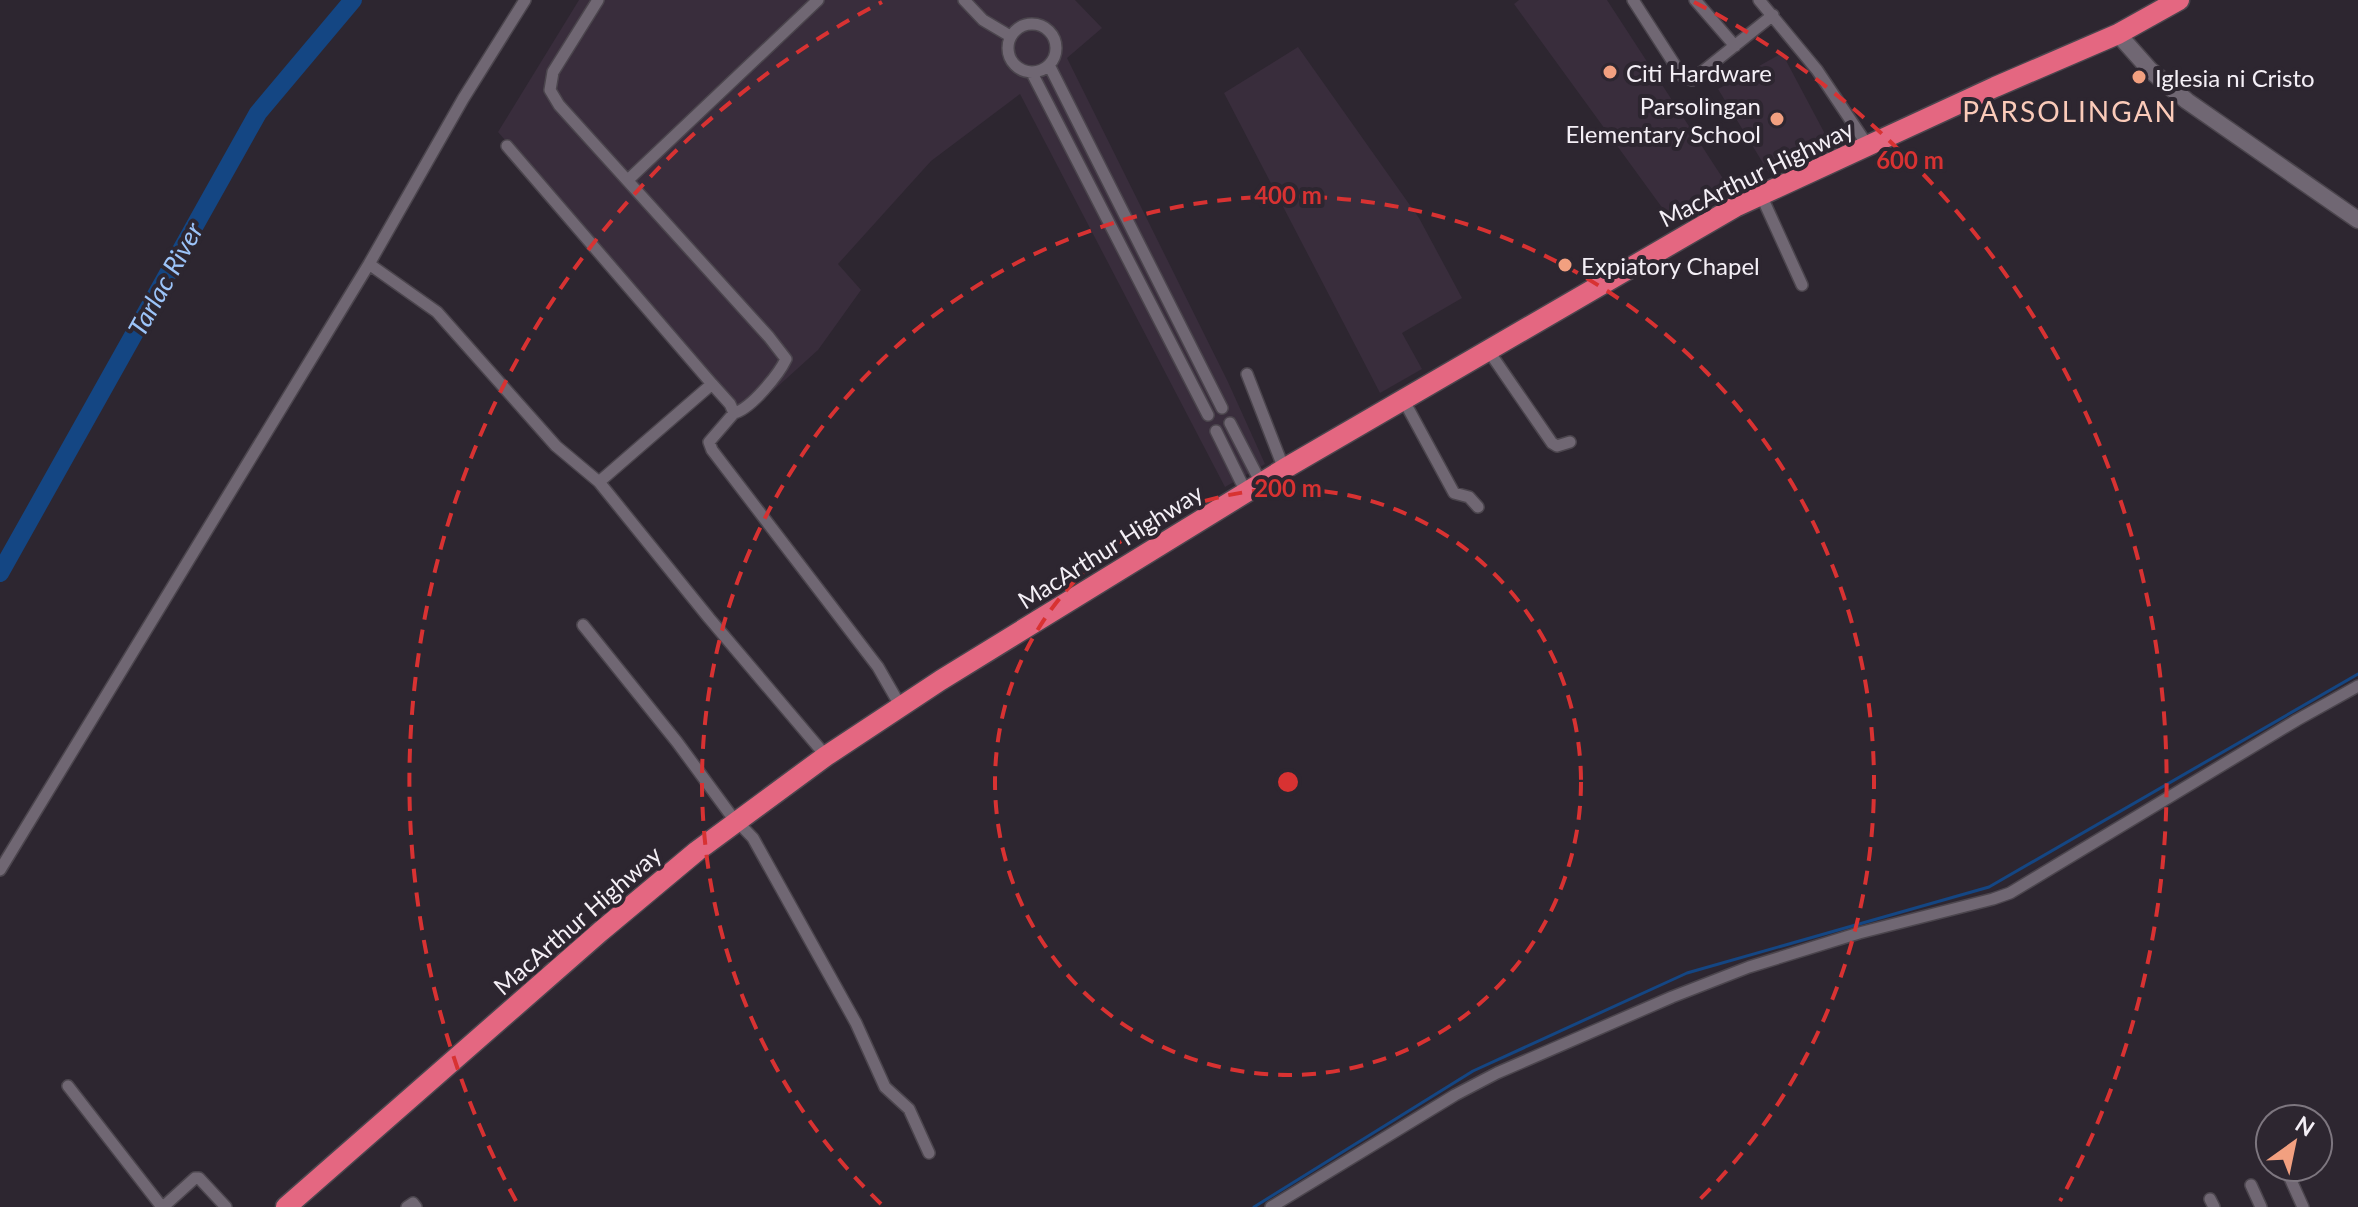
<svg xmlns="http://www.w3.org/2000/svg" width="2358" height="1207" font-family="Lato,sans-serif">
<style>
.built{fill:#392d3c}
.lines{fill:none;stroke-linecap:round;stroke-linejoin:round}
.stream{stroke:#144683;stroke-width:3}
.river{stroke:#144683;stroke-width:18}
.street-casing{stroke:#4b454d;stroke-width:14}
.secondary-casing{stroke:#4b454d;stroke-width:19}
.highway-casing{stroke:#4b454d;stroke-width:23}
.street{stroke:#706773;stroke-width:11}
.secondary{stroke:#706773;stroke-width:16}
.highway{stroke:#e46781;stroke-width:20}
.ring{fill:none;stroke:#d83232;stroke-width:4;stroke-dasharray:14 10}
.poi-dot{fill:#f2a080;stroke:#2d2630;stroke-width:3}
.labels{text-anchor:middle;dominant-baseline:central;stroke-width:8;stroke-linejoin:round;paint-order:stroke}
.poi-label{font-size:24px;fill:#f4eff6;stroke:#2d2630;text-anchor:start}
.street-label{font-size:24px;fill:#f4eff6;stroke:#2d2630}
.water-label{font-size:26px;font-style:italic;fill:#9cc4f9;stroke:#2d2630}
.quarter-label{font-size:28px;letter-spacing:2px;fill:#fbcbb9;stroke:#2d2630}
.centre{fill:#d83232;stroke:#2d2630;stroke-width:4}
.ring-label{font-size:24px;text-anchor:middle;font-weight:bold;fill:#d83232;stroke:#2d2630;stroke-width:8;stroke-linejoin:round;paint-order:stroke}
</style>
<rect width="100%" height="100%" fill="#2d2630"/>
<path class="built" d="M579,0H1075L1102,28L1067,58L1228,382L1265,464L1225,487L1020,94L931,161L838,264L861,290L818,350L745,416L498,132Z
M1519,0H1607L1733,194L1674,224L1514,4Z
M1298,47L1419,218L1462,298L1402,333L1422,369L1380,393L1224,93Z
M1782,53L1833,149L1769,173L1718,89Z"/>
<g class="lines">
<path class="stream" d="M1254,1207L1473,1071L1687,973L1989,887L2358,674"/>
<path class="river" d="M0,573L258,113L353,0"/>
<g class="street-casing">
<path id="street" d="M598,0L553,72L550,90L559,105L769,337L786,359C779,374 751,409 734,413
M964,0L983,20L1010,36
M1633,0L1682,76L1692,80L1773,15
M1695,0L1735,46
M1759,0L1817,70L1868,146
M1008 48a24 24 0 1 1 48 0a24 24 0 1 1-48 0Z
M1049,65L1222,408
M1032,73L1208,415
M507,146L712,384L599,482
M628,180L818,0
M1761,195L1802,285
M369,264L437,312L556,446L599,482L709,618L826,756
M1488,350L1552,443L1557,446L1570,442
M1247,374L1284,469
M712,384L730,404L734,413L709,442L712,450L878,667L901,707
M1403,399L1454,493L1469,497L1478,507
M1230,423L1261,483
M1216,431L1246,492
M583,625L677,742L730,814L753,838L856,1023L885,1087L909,1109L929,1153
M0,870L369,264L463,99L525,0
M68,1086L162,1207
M2285,1167L2303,1207
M2251,1185L2261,1207
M2210,1199L2214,1207
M163,1207L195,1178H199L226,1207
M407,1207L413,1203L416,1207
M1271,1207L1455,1095L1497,1073L1672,997L1749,967L1859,933L1993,899L2010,893L2297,720L2358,686"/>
</g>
<g class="secondary-casing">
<path id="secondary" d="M2118,34L2150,70L2187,101L2358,220"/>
</g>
<g class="highway-casing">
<path id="highway" d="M286,1207L600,932L697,851L826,756L941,680L1284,469L1735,207L1995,87L2118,34L2179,0"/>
</g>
<use href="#street" class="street"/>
<use href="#secondary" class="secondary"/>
<use href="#highway" class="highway"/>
</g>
<g class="ring">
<circle cx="1288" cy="782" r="293"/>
<path d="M881 1204A586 586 0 1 1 1695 1204"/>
<path d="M516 1201A879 879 0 0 1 882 2M1694 2A879 879 0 0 1 2060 1201"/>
</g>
<g class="poi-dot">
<circle cx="1610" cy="72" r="8"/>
<circle cx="2139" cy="77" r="8"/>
<circle cx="1777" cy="119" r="8"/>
<circle cx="1565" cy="265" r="8"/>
</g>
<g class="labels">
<g class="poi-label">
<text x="1626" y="72">Citi Hardware</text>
<text x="2155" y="77">Iglesia ni Cristo</text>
<text x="1761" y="105" text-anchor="end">Parsolingan<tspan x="1761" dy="28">Elementary School</tspan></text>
<text x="1581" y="265">Expiatory Chapel</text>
</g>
<g class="street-label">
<text transform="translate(1756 173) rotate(-26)">MacArthur Highway</text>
<text transform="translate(1110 546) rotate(-32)">MacArthur Highway</text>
<text transform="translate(577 920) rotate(-41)">MacArthur Highway</text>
</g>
<g class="water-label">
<text transform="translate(165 279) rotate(-61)">Tarlac River</text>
</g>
<g class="quarter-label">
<text x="2070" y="111">PARSOLINGAN</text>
</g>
</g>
<circle cx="1288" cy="782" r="12" class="centre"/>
<g class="ring-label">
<text x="1910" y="169">600 m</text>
<text x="1288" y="204">400 m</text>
<text x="1288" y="497">200 m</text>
</g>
<g transform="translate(2294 1143) rotate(33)"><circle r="38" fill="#2d2630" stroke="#7d767f" stroke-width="2"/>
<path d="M0-6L14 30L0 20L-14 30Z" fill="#f2a080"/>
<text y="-12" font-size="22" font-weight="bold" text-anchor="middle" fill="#f4eff6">N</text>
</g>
</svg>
